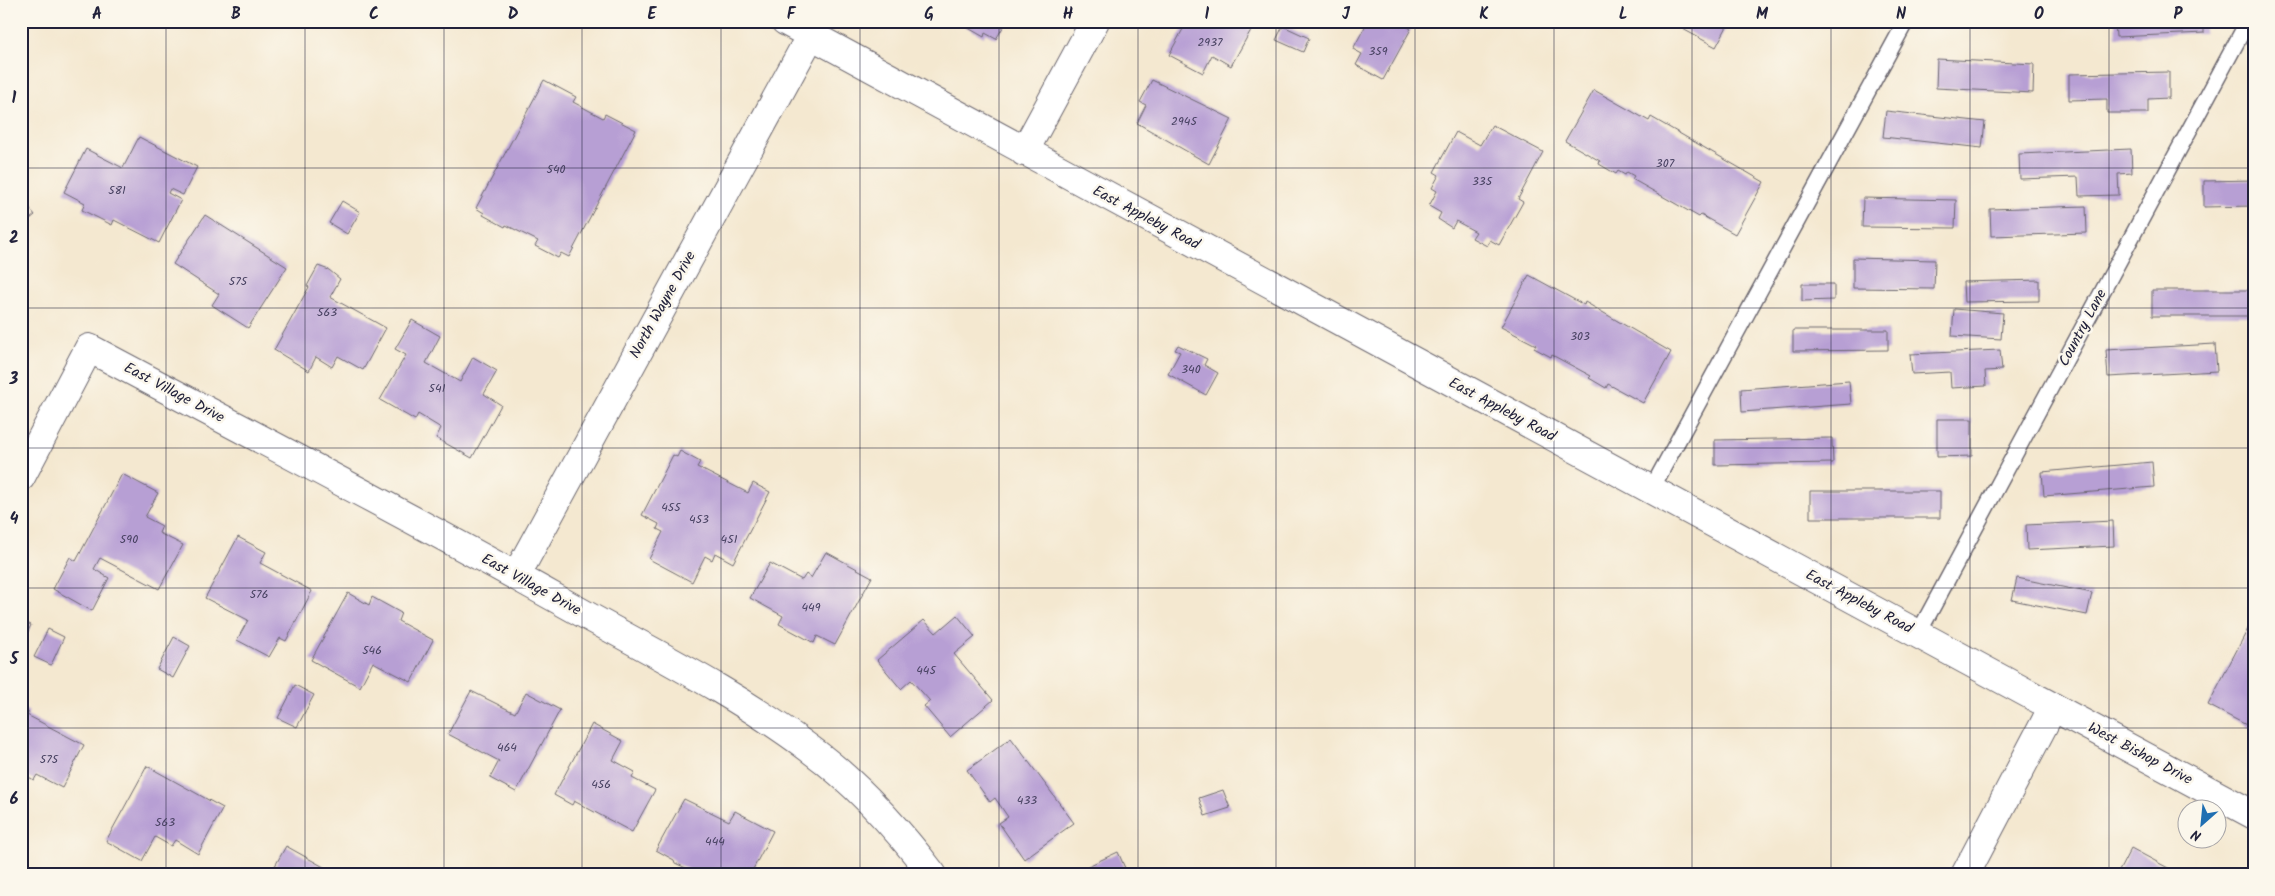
<svg xmlns="http://www.w3.org/2000/svg" width="2275" height="896" font-family="Kalam,sans-serif">
<style>
.building{fill:#b79fd4}
.lines{fill:none;stroke-linecap:round;stroke-linejoin:round}
.lane-casing{stroke:#6c676f;stroke-width:18}
.street-casing{stroke:#6c676f;stroke-width:30}
.secondary-casing{stroke:#6c676f;stroke-width:30}
.lane{stroke:#fff;stroke-width:15}
.street{stroke:#fff;stroke-width:28}
.secondary{stroke:#fff;stroke-width:28}
.grid{fill:none;stroke:#22223b;stroke-width:1;stroke-opacity:0.55}
.labels{text-anchor:middle;dominant-baseline:central;stroke-width:5;stroke-linejoin:round;paint-order:stroke}
.number-label{font-size:12px;fill:#474161}
.street-label{font-size:15px;fill:#22223b;stroke:#fbf7ec}
.neatline{fill:none;stroke:#22223b;stroke-width:2}
.grid-label{font-size:16px;text-anchor:middle;font-weight:bold;fill:#22223b}
</style>
<rect width="100%" height="100%" fill="#fbf7ec"/>
<filter id="ink" filterUnits="userSpaceOnUse"><feTurbulence type="fractalNoise" baseFrequency=".02" numOctaves="2"/><feDisplacementMap in="SourceGraphic" scale="10" xChannelSelector="R" yChannelSelector="G"/><feConvolveMatrix kernelMatrix="1 2 1 2 8 2 1 2 1" color-interpolation-filters="sRGB"/></filter>
<filter id="wash" filterUnits="userSpaceOnUse"><feTurbulence type="fractalNoise" baseFrequency=".0096" numOctaves="4" result="noise"/><feDisplacementMap in="SourceGraphic" scale="20" xChannelSelector="R" yChannelSelector="G"/><feGaussianBlur stdDeviation="1.12" result="paint"/><feColorMatrix in="noise" values="0 0 0 0 0 0 0 0 0 0 0 0 0 0 0 0 0 1.4 0 .05"/><feComposite in="paint" operator="in"/></filter>
<g filter="url(#wash)">
<rect width="100%" height="100%" fill="#f4e8d0"/>
<g id="blocks">
<path class="building" d="M956,21H1000L1005,24L996,39L985,33L984,37Z
M1184,21H1235L1251,30L1231,66L1212,55L1203,73L1169,55L1183,29L1180,27Z
M1368,21H1398L1411,29L1383,80L1356,65L1362,54L1353,49Z
M1668,21H1730L1716,47Z
M2115,21H2204V33L2116,37Z
M1283,26L1309,38L1303,52L1276,40Z
M1937,59L2034,64L2033,93L1936,88Z
M2169,72V98L2148,99V113H2107V99L2069,100V74Z
M544,80L576,97L573,102L603,118L605,114L636,130L569,257L561,253L558,258L535,246L538,241L506,225L505,227L483,215L484,213L476,208Z
M1152,80L1232,119L1209,164L1137,123L1146,105L1140,102Z
M1594,90L1649,121L1651,117L1764,182L1735,234L1701,215L1699,217L1632,179L1634,176L1627,172L1625,175L1618,171L1616,174L1599,164L1600,161L1565,141Z
M1886,111L1985,122L1982,148L1883,137Z
M1492,125L1543,152L1518,199L1523,202L1499,245L1490,240L1487,246L1472,238L1476,232L1456,221L1452,228L1438,219L1441,213L1429,206L1437,191L1432,188L1439,175L1434,172L1456,132L1480,145Z
M139,137L197,167L183,195L170,189L168,193L181,200L159,243L114,220L112,225L82,210L85,203L64,192L86,149L123,168Z
M2131,149L2132,173L2118,174L2119,195L2079,196L2078,177L2020,179L2019,154Z
M2254,180V206L2204,207V181Z
M21,197L35,215L21,226Z
M1863,198L1956,200L1955,228L1862,227Z
M342,201L360,212L347,234L329,223Z
M2086,206L2087,233L1991,236L1990,209Z
M205,215L287,267L248,328L212,305L219,294L173,264Z
M1853,258L1935,260L1934,289L1853,288Z
M318,266L329,270L340,279L330,297L386,328L363,370L338,356L332,367L316,357L309,371L274,350L309,287L307,286Z
M1529,275L1584,305L1585,302L1671,352L1643,403L1608,384L1606,388L1589,378L1591,376L1552,355L1551,357L1534,348L1536,345L1501,327Z
M2039,280V301L1964,302L1963,282Z
M1802,284H1834V300L1802,301Z
M2152,290H2254V316H2152Z
M1954,309L2003,313L2001,339L1952,336Z
M412,320L440,336L426,363L460,382L473,357L497,371L484,394L501,405L472,458L436,438L441,428L418,414L415,420L380,400L406,355L395,349Z
M1793,330H1888V350L1793,351Z
M2215,344L2217,371L2108,377L2106,350Z
M1178,345L1207,359L1204,365L1218,373L1206,395L1168,374L1180,352L1175,350Z
M2000,350L2002,370L1985,371L1986,386L1951,388L1950,372L1912,374L1910,354Z
M1849,381L1851,404L1742,412L1741,389Z
M1937,419H1972V456L1937,457Z
M1832,438L1833,463L1715,465V440Z
M680,451L700,462L697,467L748,493L753,483L770,492L733,563L715,553L712,560L705,556L692,582L649,559L663,532L657,529L659,524L642,515L673,455L677,457Z
M2152,462L2154,487L2044,496L2042,472Z
M122,474L158,493L145,517L162,526L159,533L183,545L159,589L100,558L94,569L109,578L92,611L53,589L70,557L76,561Z
M1810,491H1940V518H1810Z
M2113,521L2114,546L2027,550L2026,525Z
M238,537L266,552L260,563L312,591L286,641L280,638L269,657L237,640L248,620L205,598Z
M826,552L872,577L835,645L817,636L814,643L779,624L783,616L750,598L770,563L802,580L806,574L811,578Z
M2017,578L2092,593L2087,615L2012,600Z
M348,593L369,605L372,597L401,613L398,621L433,640L411,682L373,662L360,687L311,660Z
M957,615L975,637L954,654L993,700L950,737L924,706L930,701L911,680L901,689L877,660L924,620L936,633Z
M21,620L31,625L24,640L21,639Z
M2250,625L2254,627V729L2208,705Z
M48,629L64,637L51,665L34,657Z
M174,637L190,646L173,678L157,669Z
M295,685L314,695L297,727L278,718Z
M471,691L515,713L526,692L560,710L516,792L490,778L499,761L448,734Z
M21,707L29,712L27,715L84,745L62,788L37,775L34,780L21,773Z
M592,724L623,741L613,760L635,772L632,778L655,790L632,832L574,801L572,805L554,795Z
M1011,738L1074,823L1024,859L999,823L1008,817L995,798L990,802L967,770Z
M147,766L223,808L198,854L175,840L171,846L155,837L142,861L106,841Z
M1223,790L1230,808L1205,816L1199,798Z
M684,799L729,821L735,811L773,831L750,875H701L675,863L674,860L656,850Z
M286,846L338,875H270Z
M2131,848L2181,875H2117Z
M1118,852L1128,875H1069Z"/>
</g>
</g>
<g filter="url(#ink)">
<use href="#blocks" fill-opacity="0" stroke="#6c676f" stroke-width="1"/>
<g class="lines">
<g class="lane-casing">
<path id="lane" d="M1651,490L1906,21
M1918,634L2248,21"/>
</g>
<g class="street-casing">
<path id="street" d="M1024,152L1095,21
M21,477L89,348C246,432 404,513 559,600C644,648 733,691 810,749C858,784 897,828 933,875
M516,576L811,35
M2053,707L2254,815"/>
</g>
<g class="secondary-casing">
<path id="secondary" d="M785,21L2053,707L1965,875"/>
</g>
<use href="#lane" class="lane"/>
<use href="#street" class="street"/>
<use href="#secondary" class="secondary"/>
</g>
</g>
<path class="grid" d="M166,21V875M305,21V875M444,21V875M582,21V875M721,21V875M860,21V875M999,21V875M1138,21V875M1276,21V875M1415,21V875M1554,21V875M1692,21V875M1831,21V875M1970,21V875M2109,21V875M21,168H2254M21,308H2254M21,448H2254M21,588H2254M21,728H2254"/>
<g class="labels">
<g class="number-label">
<text x="1210" y="42">2937</text>
<text x="1378" y="51">359</text>
<text x="1184" y="121">2945</text>
<text x="1665" y="163">307</text>
<text x="556" y="169">540</text>
<text x="1482" y="181">335</text>
<text x="117" y="190">581</text>
<text x="238" y="281">575</text>
<text x="327" y="312">563</text>
<text x="1580" y="336">303</text>
<text x="1191" y="369">340</text>
<text x="437" y="388">541</text>
<text x="671" y="507">455</text>
<text x="699" y="519">453</text>
<text x="129" y="539">590</text>
<text x="729" y="539">451</text>
<text x="259" y="594">576</text>
<text x="811" y="607">449</text>
<text x="372" y="650">546</text>
<text x="926" y="670">445</text>
<text x="507" y="747">464</text>
<text x="49" y="759">575</text>
<text x="601" y="784">456</text>
<text x="1027" y="800">433</text>
<text x="165" y="822">563</text>
<text x="715" y="841">444</text>
</g>
<g class="street-label">
<text transform="translate(1146 218) rotate(28)">East Appleby Road</text>
<text transform="translate(663 305) rotate(-61)">North Wayne Drive</text>
<text transform="translate(2083 328) rotate(-62)">Country Lane</text>
<text transform="translate(174 393) rotate(28)">East Village Drive</text>
<text transform="translate(1502 410) rotate(28)">East Appleby Road</text>
<text transform="translate(531 585) rotate(29)">East Village Drive</text>
<text transform="translate(1859 602) rotate(28)">East Appleby Road</text>
<text transform="translate(2140 754) rotate(28)">West Bishop Drive</text>
</g>
</g>
<rect width="2275" height="896" fill="none" stroke="#fbf7ec" stroke-width="55"/>
<g transform="translate(2202 824) rotate(207)"><circle r="24" fill="#fbf7ec" stroke="#a4a2a5"/>
<path d="M0-4L9 19L0 12L-9 19Z" fill="#1f6fb2"/>
<text y="-8" font-size="14" font-weight="bold" text-anchor="middle" fill="#22223b">N</text>
</g>
<rect x="28" y="28" width="2220" height="840" class="neatline"/>
<g class="grid-label">
<text x="97" y="19">A</text>
<text x="236" y="19">B</text>
<text x="374" y="19">C</text>
<text x="513" y="19">D</text>
<text x="652" y="19">E</text>
<text x="791" y="19">F</text>
<text x="929" y="19">G</text>
<text x="1068" y="19">H</text>
<text x="1207" y="19">I</text>
<text x="1346" y="19">J</text>
<text x="1484" y="19">K</text>
<text x="1623" y="19">L</text>
<text x="1762" y="19">M</text>
<text x="1901" y="19">N</text>
<text x="2039" y="19">O</text>
<text x="2178" y="19">P</text>
<text x="14" y="103">1</text>
<text x="14" y="243">2</text>
<text x="14" y="384">3</text>
<text x="14" y="524">4</text>
<text x="14" y="664">5</text>
<text x="14" y="804">6</text>
</g>
</svg>
